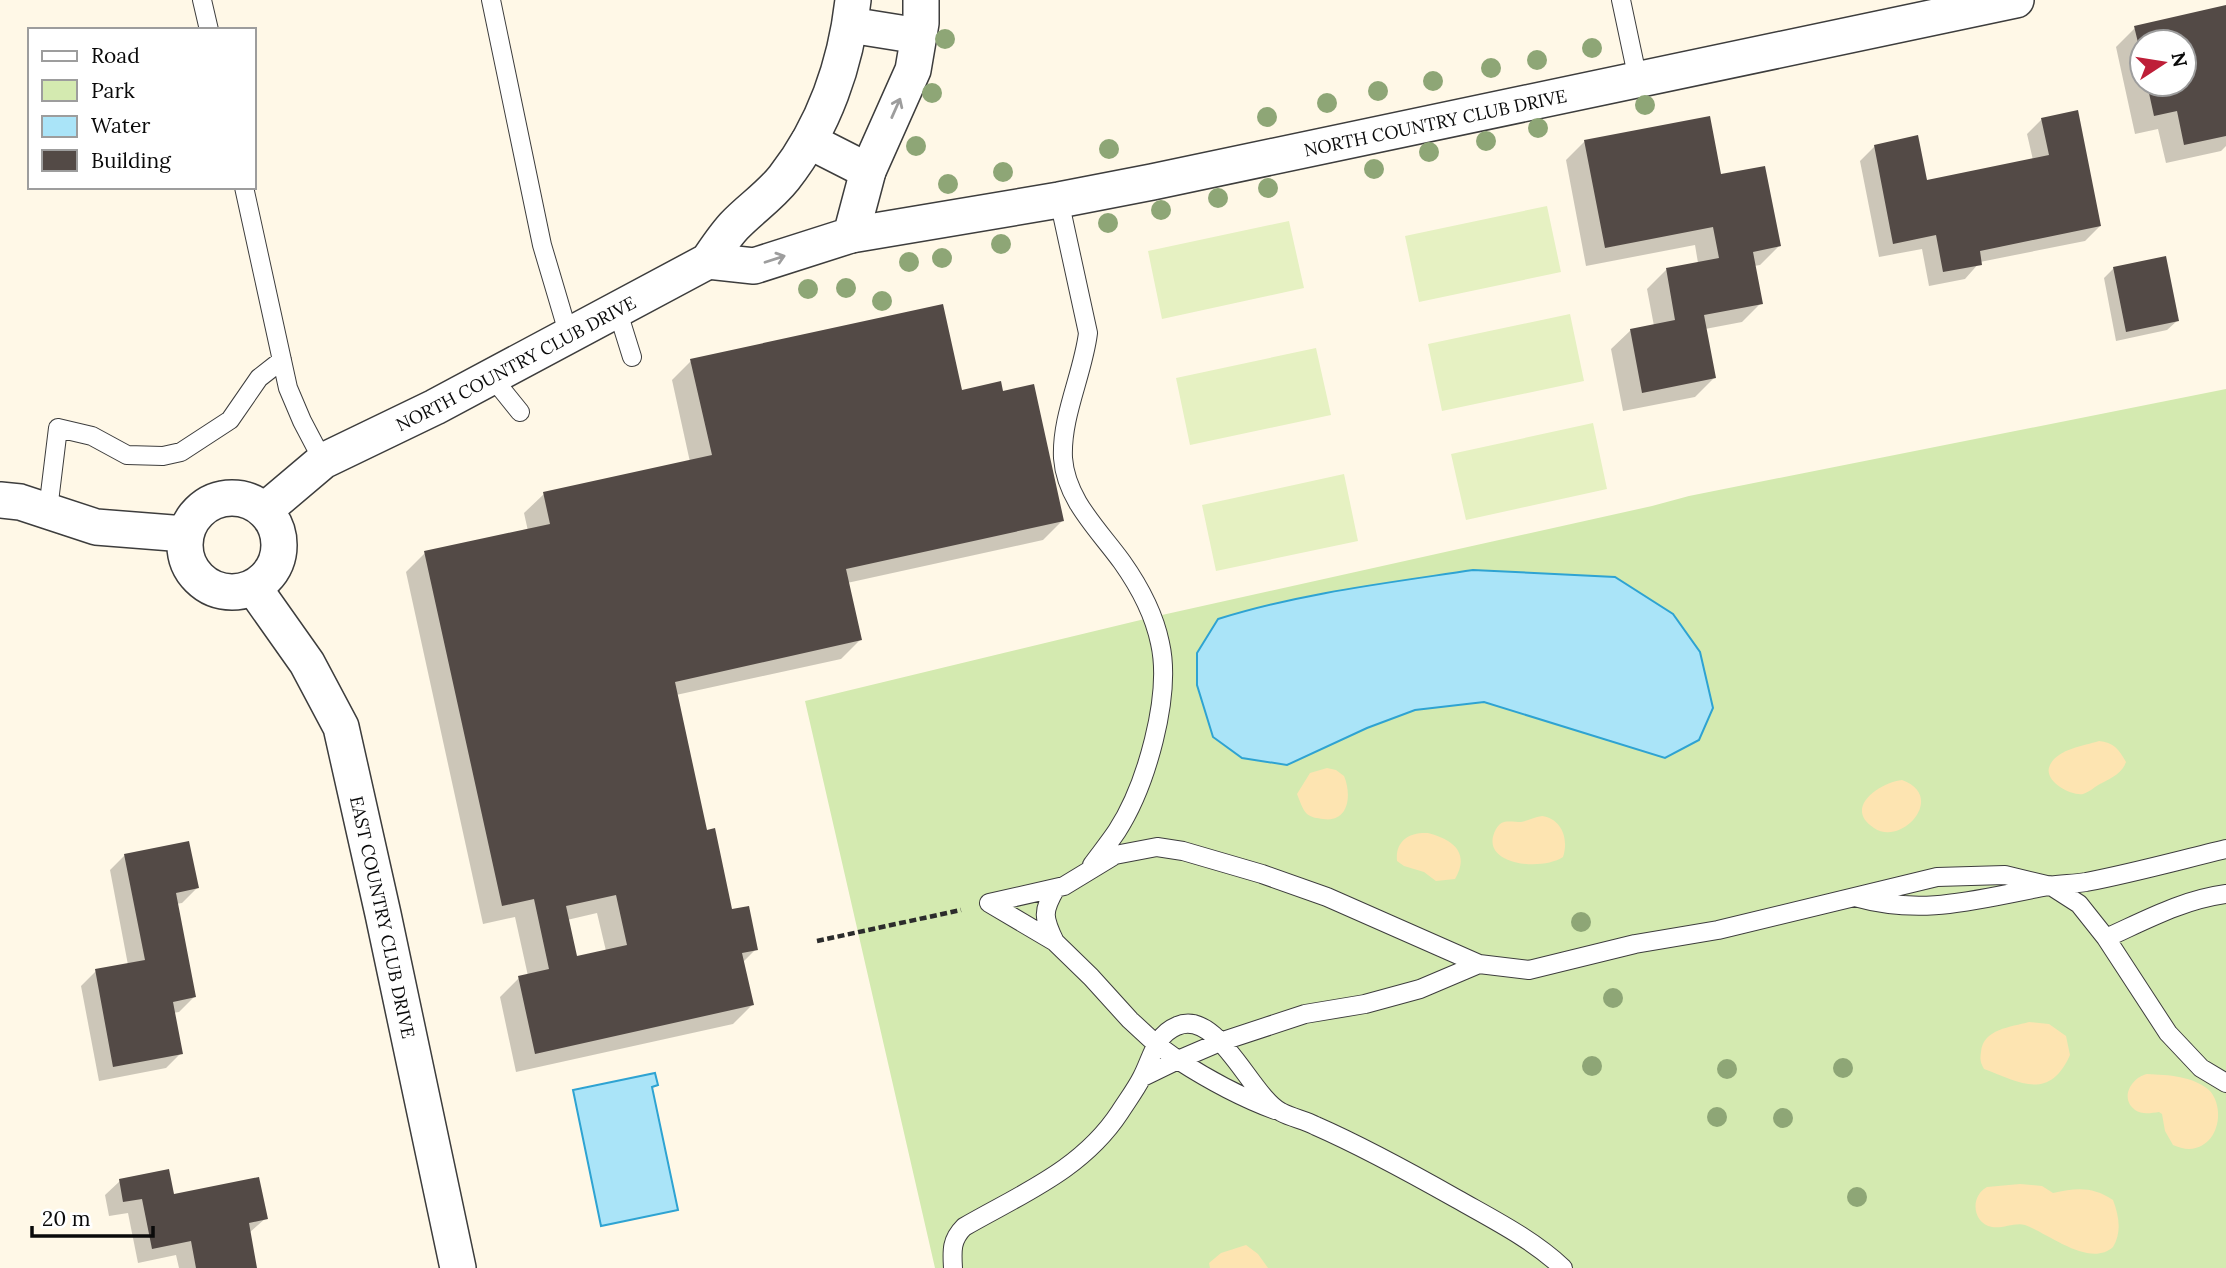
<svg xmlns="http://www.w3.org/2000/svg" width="2226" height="1268" font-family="Lora,serif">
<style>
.green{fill:#d4eab0}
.sand{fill:#fde4b1}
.pitch{fill:#e6f1c2}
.water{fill:#aae4f8;stroke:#2ea3d2;stroke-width:2}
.shadow{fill:#0003;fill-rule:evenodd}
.building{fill:#534a46;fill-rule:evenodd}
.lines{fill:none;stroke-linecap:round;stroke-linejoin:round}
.lane-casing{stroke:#3d3d3d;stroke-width:20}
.street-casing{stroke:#3d3d3d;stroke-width:38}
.path{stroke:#2c2c2c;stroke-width:4.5;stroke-dasharray:7 3.5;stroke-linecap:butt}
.lane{stroke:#fff;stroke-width:18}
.street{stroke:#fff;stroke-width:35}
.tree{fill:#8ea676}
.oneway{stroke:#9d9d9d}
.labels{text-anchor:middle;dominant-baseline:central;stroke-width:7;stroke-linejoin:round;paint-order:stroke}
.street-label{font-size:18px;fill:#0a0a0a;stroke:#fff}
</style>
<rect width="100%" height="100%" fill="#fff8e7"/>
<path class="green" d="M2226,389V1268H935L805,701L1153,617L1652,506L1689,496Z"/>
<path class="sand" d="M2099,741C2113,742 2119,749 2126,762C2123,772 2112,778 2102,783C2095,786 2090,792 2083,794C2070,796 2042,780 2050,765C2058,749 2083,746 2099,741Z
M1327,768L1336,770L1344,776C1352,795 1349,823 1323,819C1317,818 1312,818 1307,814C1302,809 1300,801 1297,794L1310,773Z
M1902,780C1947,796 1902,847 1874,828C1843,808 1879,783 1902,780Z
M1542,816C1562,819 1569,839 1563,857C1540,872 1477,864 1496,829C1498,826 1500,823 1504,822C1509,821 1516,822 1521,822C1527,821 1534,817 1542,816Z
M1428,833C1454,840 1470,853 1455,879L1436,881L1424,872L1404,866L1397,861C1395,841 1409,832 1428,833Z
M2029,1022L2049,1024L2066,1036L2070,1055C2049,1102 2019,1082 1984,1069C1980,1062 1980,1059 1981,1052C1983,1029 2011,1027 2029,1022Z
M2147,1074C2168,1075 2194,1076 2210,1091C2226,1110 2218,1148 2189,1149C2184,1149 2178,1147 2173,1145L2165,1131L2162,1114L2159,1112C2151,1113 2142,1115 2135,1110C2119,1098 2132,1077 2147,1074Z
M2020,1184L2042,1186L2053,1193C2076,1188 2092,1186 2113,1200C2119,1216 2122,1232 2113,1247C2090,1268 2049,1234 2025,1225C2015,1222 2002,1229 1992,1227C1972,1223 1970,1196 1987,1187Z
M1246,1245L1258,1254L1268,1268H1210L1209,1263L1221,1253Z"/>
<path class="pitch" d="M1547,206L1561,272L1419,302L1405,236Z
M1289,221L1304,288L1162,319L1148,251Z
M1570,314L1584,381L1442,411L1428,344Z
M1316,348L1331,415L1190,445L1176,378Z
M1593,423L1607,489L1466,520L1451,454Z
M1344,474L1358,541L1216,571L1202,505Z"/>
<path class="water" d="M1473,570L1615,577L1673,614L1700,652L1713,708L1699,740L1665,758L1484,702L1415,710L1367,728L1287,765L1242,758L1213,737L1197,685V653L1218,619C1301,593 1387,583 1473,570Z
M655,1073L658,1085L652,1087L678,1210L601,1226L573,1090Z"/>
<path class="shadow" d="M2226,7V146L2221,151L2166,163L2158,129L2135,134L2116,47L2135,28ZM2142,42H2184V84H2142Z
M2042,119L2100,226L2085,241L1980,262L1965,279L1929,286L1922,249L1879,257L1860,161L1875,146L1925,182L2033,160L2027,134Z
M1585,141L1719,176L1779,246L1760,265L1754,266L1761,303L1742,322L1705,329L1715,377L1695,397L1623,411L1611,349L1631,330L1654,326L1647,289L1666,270L1698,263L1695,245L1586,266L1566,160Z
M2114,268L2177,321L2167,330L2116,341L2104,278Z
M691,361L960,392L1002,393L1062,521L1043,540L847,583L860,640L841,659L676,695L706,832L731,911L756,949L742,963L752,1005L733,1024L516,1072L500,997L519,978L528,976L515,917L483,924L406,572L425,553L528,531L524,513L544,494L690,462L672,380ZM597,913L606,951L575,958L567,920Z
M125,855L197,888L182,903L176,904L194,997L179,1012L173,1013L181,1053L166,1068L99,1081L81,986L96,971L128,965L110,870Z
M120,1181L172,1196L266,1218L249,1233L256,1268H179L176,1255L138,1263L128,1213L109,1216L105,1195Z"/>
<path class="building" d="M2226,5V136L2184,145L2177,111L2154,116L2147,84H2184V42H2142L2141,55L2134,26Z
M2078,110L2101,226L1980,251L1982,265L1943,272L1936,235L1893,244L1874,145L1918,135L1927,180L2049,155L2041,118Z
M1710,116L1721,174L1765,166L1781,246L1753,252L1763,304L1704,315L1716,378L1642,393L1630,329L1675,320L1666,268L1719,258L1713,227L1605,248L1584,140Z
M2166,256L2179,321L2126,332L2113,267Z
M943,304L962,390L1001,381L1003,391L1034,384L1064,521L846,569L862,640L675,682L707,830L715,828L732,909L749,906L758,950L742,953L754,1005L535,1054L518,976L549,969L534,899L502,906L424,551L550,524L543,492L712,455L690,359ZM616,895L627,945L577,956L566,906Z
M189,841L199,888L176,893L196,997L173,1002L183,1054L113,1067L95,969L145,960L124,854Z
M169,1169L174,1194L259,1177L268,1219L249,1223L257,1268H196L191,1241L152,1249L142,1199L123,1202L119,1179Z"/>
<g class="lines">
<g class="lane-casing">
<path id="lane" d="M202,0L209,30
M491,0L542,245L569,336
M1621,0L1638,80
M244,187L288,388L302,421L323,461
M1059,200L1088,333C1083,374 1061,416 1063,458C1066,500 1099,530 1122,562C1139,586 1154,614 1160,643C1172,696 1146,786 1117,831C1109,843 1100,854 1092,865
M617,309L632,357
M491,376L520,412
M48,510L58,428L92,436L127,455L163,456L181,452L230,420L259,378L282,360
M1855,897C1926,917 1980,898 2049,886C2061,884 2074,884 2086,882C2133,873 2180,860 2226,849
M2106,938C2146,920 2182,900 2226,894
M1055,942C1043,917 1042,912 1056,888
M1479,964L1420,989L1365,1004L1305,1014L1220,1042L1178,1060L1156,1044L1130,1020L1091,977L1055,942L989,903L1064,886L1115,855L1157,847L1183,851L1262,874L1327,897L1479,964L1529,970L1635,944L1718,930L1937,877L2005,875L2051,886L2079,904L2106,938L2168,1033L2201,1068L2226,1083
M1143,1077L1178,1060C1209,1080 1240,1097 1275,1110
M953,1268C952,1251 951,1240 964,1227C1021,1194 1082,1170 1120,1112C1127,1101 1136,1089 1142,1077C1152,1058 1155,1035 1177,1026C1218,1008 1251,1097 1281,1112C1292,1118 1305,1120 1316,1126C1364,1147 1411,1173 1457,1199C1494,1220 1532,1239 1563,1268"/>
</g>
<g class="street-casing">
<g id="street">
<path d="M850,25L919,36"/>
<path d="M809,141L868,171"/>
<path id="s1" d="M851,235L1059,200L1152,182L2016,0"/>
<path d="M708,261L754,266L851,235L868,171L913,70L921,23V0"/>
<circle cx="232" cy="545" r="47"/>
<path d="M0,500L20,502L96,527L185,534"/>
<path id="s2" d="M265,510L323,461L435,407L708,261C716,249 724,237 734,226C750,209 769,197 784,178C824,127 846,64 853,0"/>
<path id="s3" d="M254,588L307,663L341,727L383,914L458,1268"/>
</g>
</g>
<path class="path" d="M817,941L961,910"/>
<use href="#lane" class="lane"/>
<use href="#street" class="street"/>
</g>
<g class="tree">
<circle cx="945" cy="39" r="10"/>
<circle cx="1592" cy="48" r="10"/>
<circle cx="1537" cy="60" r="10"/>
<circle cx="1491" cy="68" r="10"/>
<circle cx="1433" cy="81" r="10"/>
<circle cx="1378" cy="91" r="10"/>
<circle cx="932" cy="93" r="10"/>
<circle cx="1327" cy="103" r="10"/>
<circle cx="1645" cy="105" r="10"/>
<circle cx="1267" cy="117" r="10"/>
<circle cx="1538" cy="128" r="10"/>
<circle cx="1486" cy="141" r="10"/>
<circle cx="916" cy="146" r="10"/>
<circle cx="1109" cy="149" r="10"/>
<circle cx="1429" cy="152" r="10"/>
<circle cx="1374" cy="169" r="10"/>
<circle cx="1003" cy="172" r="10"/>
<circle cx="948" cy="184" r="10"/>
<circle cx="1268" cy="188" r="10"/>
<circle cx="1218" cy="198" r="10"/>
<circle cx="1161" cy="210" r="10"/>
<circle cx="1108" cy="223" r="10"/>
<circle cx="1001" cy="244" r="10"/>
<circle cx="942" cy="258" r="10"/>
<circle cx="909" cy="262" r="10"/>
<circle cx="846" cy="288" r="10"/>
<circle cx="808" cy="289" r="10"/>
<circle cx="882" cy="301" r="10"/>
<circle cx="1581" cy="922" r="10"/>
<circle cx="1613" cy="998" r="10"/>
<circle cx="1592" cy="1066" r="10"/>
<circle cx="1843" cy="1068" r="10"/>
<circle cx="1727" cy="1069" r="10"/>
<circle cx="1717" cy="1117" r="10"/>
<circle cx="1783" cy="1118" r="10"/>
<circle cx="1857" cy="1197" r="10"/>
</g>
<defs><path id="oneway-shaft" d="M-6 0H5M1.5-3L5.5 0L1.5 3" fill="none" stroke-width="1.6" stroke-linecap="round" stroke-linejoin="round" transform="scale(1.75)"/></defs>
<g class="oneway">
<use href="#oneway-shaft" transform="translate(896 108) rotate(-66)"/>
<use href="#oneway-shaft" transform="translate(775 259) rotate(-18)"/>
</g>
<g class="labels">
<g class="street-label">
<text stroke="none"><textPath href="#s1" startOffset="595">NORTH COUNTRY CLUB DRIVE</textPath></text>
<text stroke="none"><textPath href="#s2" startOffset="292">NORTH COUNTRY CLUB DRIVE</textPath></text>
<text stroke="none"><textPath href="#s3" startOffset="359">EAST COUNTRY CLUB DRIVE</textPath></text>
</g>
</g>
<rect x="28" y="28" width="228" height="161" fill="#ffffff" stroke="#9d9d9d" stroke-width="2"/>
<rect x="42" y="51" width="35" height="10" fill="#ffffff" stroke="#9d9d9d" stroke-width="2"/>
<text x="91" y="63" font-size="21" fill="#0a0a0a">Road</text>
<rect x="42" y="80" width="35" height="21" fill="#d4eab0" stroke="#9d9d9d" stroke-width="2"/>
<text x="91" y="98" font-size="21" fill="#0a0a0a">Park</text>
<rect x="42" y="116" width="35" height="21" fill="#aae4f8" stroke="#9d9d9d" stroke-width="2"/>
<text x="91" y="133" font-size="21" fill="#0a0a0a">Water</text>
<rect x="42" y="150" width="35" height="21" fill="#534a46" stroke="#9d9d9d" stroke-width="2"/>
<text x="91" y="168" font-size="21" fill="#0a0a0a">Building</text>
<g transform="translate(2163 63) rotate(78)"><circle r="33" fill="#ffffff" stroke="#9d9d9d" stroke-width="2"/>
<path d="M0-5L12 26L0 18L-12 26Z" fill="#be1e38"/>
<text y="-10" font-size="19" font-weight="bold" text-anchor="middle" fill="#0a0a0a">N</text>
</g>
<path d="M32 1226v10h121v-10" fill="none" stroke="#0a0a0a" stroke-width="3.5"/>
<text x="42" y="1226" font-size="21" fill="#0a0a0a" stroke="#ffffff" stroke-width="5" paint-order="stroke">20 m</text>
</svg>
